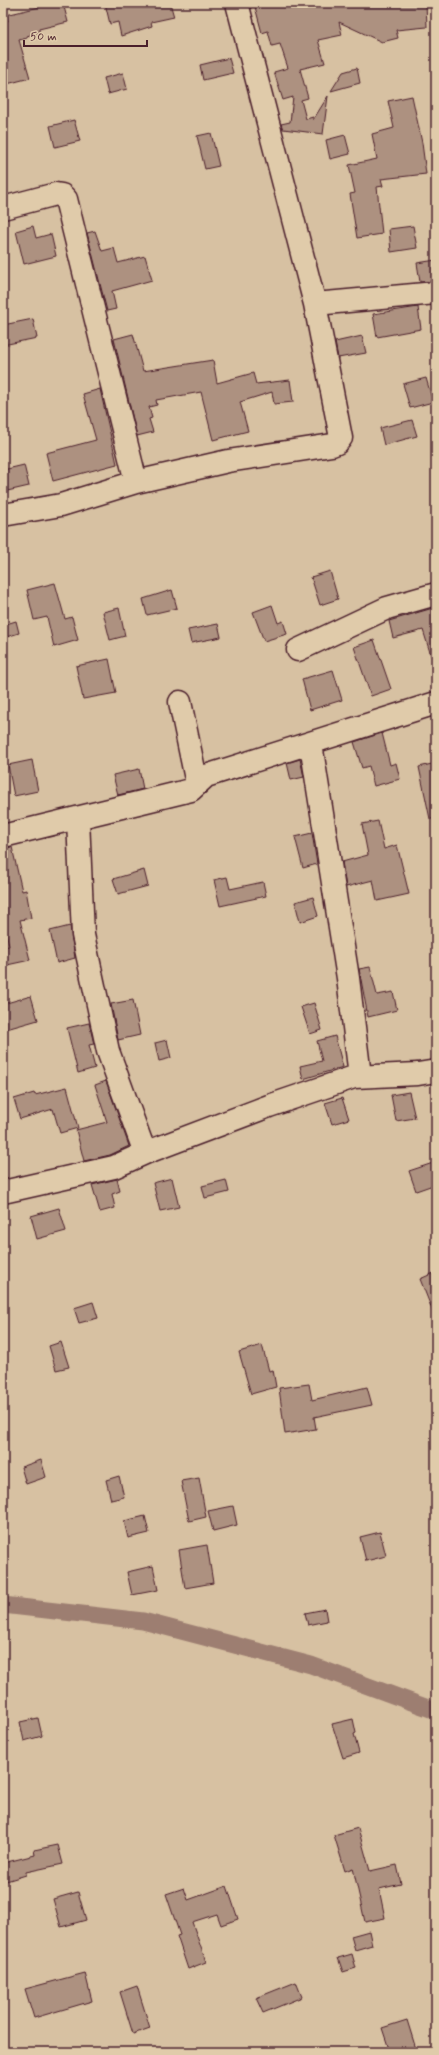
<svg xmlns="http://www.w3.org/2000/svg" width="439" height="2055" font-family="Mynerve,sans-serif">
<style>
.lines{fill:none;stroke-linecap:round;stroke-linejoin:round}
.canal{stroke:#9d7e71;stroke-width:17}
.building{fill:#ad9180;stroke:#4a1f2b}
.minor-casing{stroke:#4a1f2b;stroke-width:25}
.minor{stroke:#e0cbaa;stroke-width:22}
</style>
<rect width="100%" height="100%" fill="#d7c1a2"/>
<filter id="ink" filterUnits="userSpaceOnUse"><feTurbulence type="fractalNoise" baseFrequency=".025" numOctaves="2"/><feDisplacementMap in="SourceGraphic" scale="8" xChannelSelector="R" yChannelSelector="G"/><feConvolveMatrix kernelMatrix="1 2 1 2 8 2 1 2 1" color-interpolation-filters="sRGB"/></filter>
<g filter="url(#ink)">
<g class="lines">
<path class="canal" d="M3,1605L143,1621L311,1665L436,1711"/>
</g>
<path class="building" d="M56,3H63L68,22L39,29V32L27,36V38L19,40L30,78L3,85V22L8,21L6,15Z
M105,3H170L174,17L151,22L152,26L121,36L118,22L110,24Z
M254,3H426L427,27L396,30L398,38L382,42L339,22L342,35L318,40L325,63L300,69L308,98L301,100L306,119L313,117V120L328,96L323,134L283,129L281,124L290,122L293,97L283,100L274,72L288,68L280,44L272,46L268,31L262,33Z
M229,58L233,73L203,80L200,65Z
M357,68L360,83L331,91L343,72Z
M123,73L127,89L108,94L104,78Z
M412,96L422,143L426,174L381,179L383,186L377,187L382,234L357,238L350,194L355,193L349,165L377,159L372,134L394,128L388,101Z
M74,120L80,141L55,147L50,126Z
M211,133L219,166L205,169L197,136Z
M345,135L350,154L330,159L326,140Z
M33,226L36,238L51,234L56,256L24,264L16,231Z
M413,226L417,248L391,252L389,229Z
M95,231L102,251L114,248L118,263L145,256L152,280L112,291L116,309L107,311L87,233Z
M436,260V281L420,282L417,263Z
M418,307L421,329L377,337L373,314Z
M33,319L37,338L3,345V325Z
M133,334L143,371L213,360L217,383L253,373L256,384L290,380L293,402L274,404L272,392L240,402L248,431L213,440L201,392L156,400L157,405L149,407L152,418L149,419L153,432L137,436L114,339Z
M362,336L366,353L338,358L335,342Z
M426,378L433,402L410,408L403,384Z
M100,389L117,464L53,481L46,453L96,440L83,394Z
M412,420L417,436L384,445L380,428Z
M24,465L29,486L3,492V470Z
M330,571L338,599L320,605L311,577Z
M55,583L65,619L72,617L78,640L54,647L47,617L34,620L27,590Z
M172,590L177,608L147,615L143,599Z
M272,605L278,623L283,621L287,634L264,641L253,612Z
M119,608L125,636L110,640L103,612Z
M433,608L436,622V661L433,662L423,630L393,638L389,621Z
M16,621L19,633L3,638V625Z
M218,624L221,637L191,643L188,630Z
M374,640L391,689L371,696L354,647Z
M109,659L116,693L83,699L76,666Z
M333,670L342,700L310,710L302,679Z
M382,733L390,765L396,763L400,779L374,786L369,766L362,768L354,742Z
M300,759L304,777L291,780L287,763Z
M32,760L38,791L14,796L8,765Z
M436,763V819H430L419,767Z
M139,769L143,789L118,795L113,775Z
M378,821L384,849L397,845L409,894L377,901L373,880L346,887L342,862L368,855L362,824Z
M312,833L317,864L303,868L295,837Z
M12,847L22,891L26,890L31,918L20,920L30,960L7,965L3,950V947L9,946L3,916V848Z
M144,870L148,886L118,894L113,879Z
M227,877L230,889L263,882L266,896L220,906L214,880Z
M313,897L318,916L300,922L295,902Z
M70,926L75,958L57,963L50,931Z
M370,967L377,995L393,992L397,1010L368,1017L359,969Z
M31,996L38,1020L3,1030V1004Z
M133,1000L140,1035L118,1040L111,1004Z
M314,1003L322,1030L310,1034L301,1007Z
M89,1023L94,1044L89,1045L95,1068L78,1073L67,1028Z
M335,1036L343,1067L303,1079L300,1066L322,1061L317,1041Z
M167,1040L171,1058L159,1061L155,1043Z
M106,1081L129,1146L110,1155L84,1161L76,1130L107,1122L95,1085Z
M67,1087L78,1128L60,1133L53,1109L20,1119L14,1099L34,1093L35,1095Z
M409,1092L415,1118L396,1121L391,1095Z
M342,1098L349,1119L332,1124L325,1103Z
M436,1162V1184L416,1191L409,1171Z
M172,1178L179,1207L160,1211L153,1183Z
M117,1179L120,1191L112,1194L115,1208L100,1212L92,1185Z
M226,1180L229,1192L205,1198L202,1186Z
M59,1208L66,1231L37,1239L31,1216Z
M436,1272V1317H435L420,1279Z
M93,1302L98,1318L79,1323L74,1308Z
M61,1342L69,1367L56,1370L49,1346Z
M262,1345L269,1371L273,1370L276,1387L251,1394L239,1352Z
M309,1384L312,1400L367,1387L372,1405L314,1417L316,1429L285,1434L279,1388Z
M41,1460L46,1477L26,1484L21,1467Z
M119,1476L124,1497L111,1500L106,1480Z
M199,1478L206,1517L189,1521L181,1481Z
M233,1506L237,1525L213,1531L208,1511Z
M145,1516L149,1533L128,1538L124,1521Z
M380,1532L386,1556L366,1561L360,1537Z
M207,1545L213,1583L185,1588L179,1550Z
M153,1566L158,1590L132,1595L127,1572Z
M325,1609L327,1621L308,1625L305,1613Z
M38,1718L42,1736L24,1741L20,1722Z
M353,1719L356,1733L354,1734L359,1753L343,1758L332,1724Z
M358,1828L370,1871L397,1865L401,1884L379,1889L385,1918L365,1922L353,1868L345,1871L334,1835Z
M58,1845L63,1864L26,1872V1875L3,1882V1863L35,1855L34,1850Z
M227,1886L238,1919L221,1925L217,1914L192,1922L206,1962L188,1969L177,1936L180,1935L166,1894L184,1888L188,1900Z
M78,1892L86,1920L61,1927L53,1899Z
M369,1931L372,1945L355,1950L351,1936Z
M352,1954L356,1968L343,1972L338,1958Z
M85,1973L92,2001L34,2018L25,1989Z
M296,1982L302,1997L263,2013L256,1998Z
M137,1986L150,2028L133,2034L120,1992Z
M407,2020L416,2049L405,2052H390L382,2028Z"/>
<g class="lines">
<g class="minor-casing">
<path id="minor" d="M3,208L56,194L62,195L66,199L136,482
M315,304L436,293
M3,515L61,505L136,482L228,461L332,445L337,443L341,438L315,304L237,3
M298,650L387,608L436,594
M180,702L197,784
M311,744L348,978L360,1076
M78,819L83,935L108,1051L145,1153
M3,836L191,790L206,776L436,703
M3,1192L114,1167L145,1153L269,1106L354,1077L418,1074L436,1071"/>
</g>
<use href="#minor" class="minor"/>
</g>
</g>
<rect width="439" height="2055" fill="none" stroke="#e0cbaa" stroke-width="16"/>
<rect x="8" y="8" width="423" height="2039" fill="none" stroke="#4a1f2b" stroke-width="1.5" filter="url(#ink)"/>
<path d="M24 40v6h123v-6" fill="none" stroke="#4a1f2b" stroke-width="2"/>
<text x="30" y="40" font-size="12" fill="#4a1f2b" stroke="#e0cbaa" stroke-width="3" paint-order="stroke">50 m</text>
</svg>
